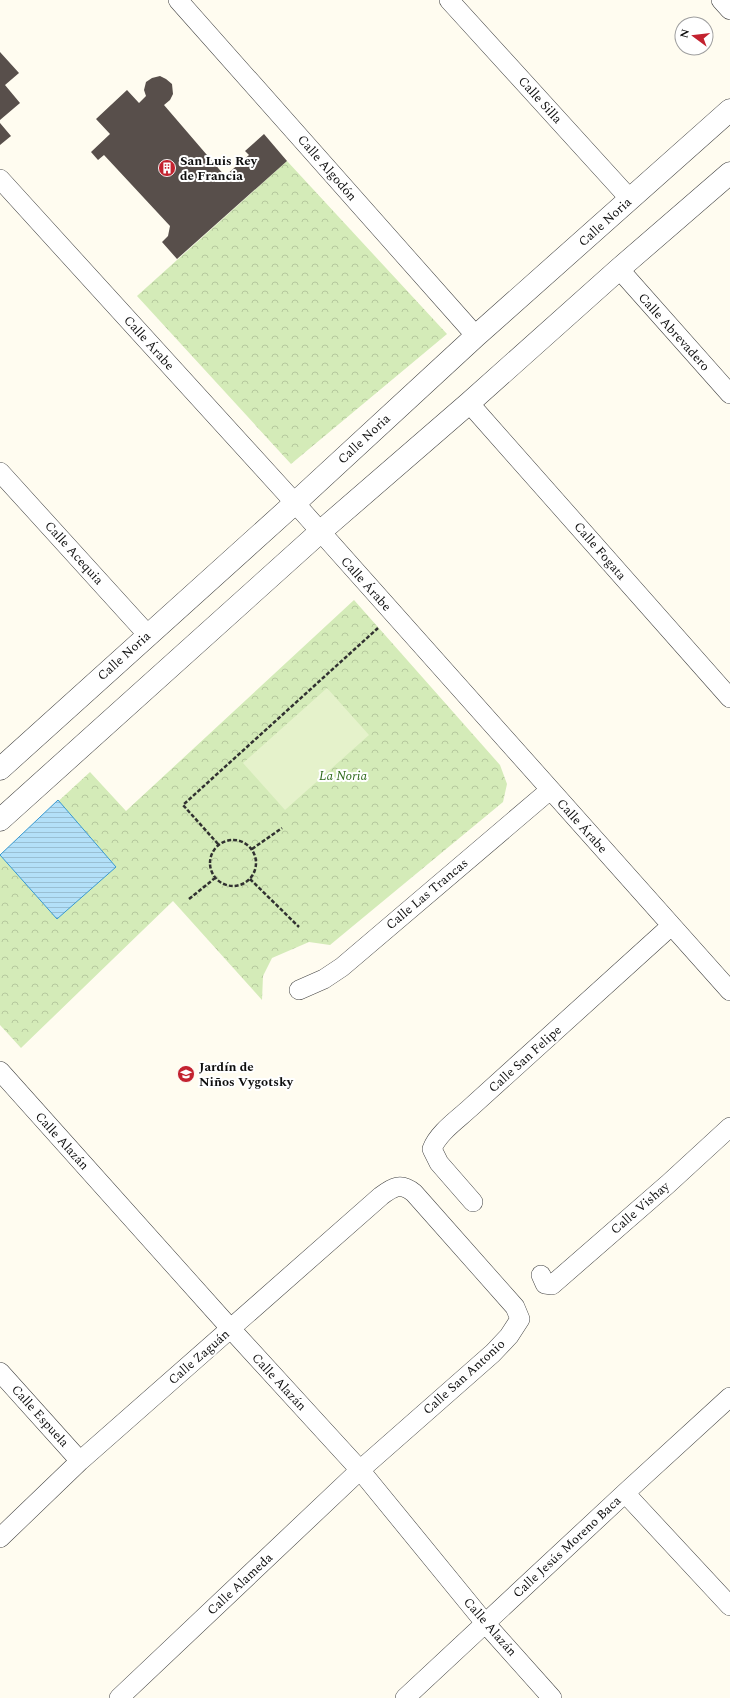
<svg xmlns="http://www.w3.org/2000/svg" width="730" height="1698" font-family="Spectral,serif">
<style>
.park{fill:url(#park-crowns)}
.pitch{fill:#e5f2cb}
.water{fill:url(#water-rules);stroke:#3899d1}
.building{fill:#584f4b}
.lines{fill:none;stroke-linecap:round;stroke-linejoin:round}
.minor-casing{stroke:#424242;stroke-width:20}
.tertiary-casing{stroke:#424242;stroke-width:23}
.path{stroke:#313131;stroke-width:2.5;stroke-dasharray:4 2;stroke-linecap:butt}
.minor{stroke:#fff;stroke-width:19}
.tertiary{stroke:#fff;stroke-width:22}
.labels{text-anchor:middle;dominant-baseline:central;stroke-width:4;stroke-linejoin:round;paint-order:stroke}
.street-label{font-size:13px;fill:#0f0f0f;stroke:#fff}
.poi-label{font-size:13px;font-weight:bold;fill:#0f0f0f;stroke:#fff;text-anchor:start}
.park-label{font-size:13px;font-style:italic;fill:#2f691c;stroke:#fff}
</style>
<defs>
<pattern id="park-crowns" width="20" height="18" patternUnits="userSpaceOnUse"><rect width="20" height="18" fill="#d4ebb8"/><path d="M2 6a3 3 0 1 1 6 0M12 15a3 3 0 1 1 6 0" fill="none" stroke="#b5c89d"/></pattern>
<pattern id="water-rules" width="6" height="5" patternUnits="userSpaceOnUse"><rect width="6" height="5" fill="#b3e0f8"/><path d="M0 2.5h6" fill="none" stroke="#99bfd3"/></pattern>
</defs>
<rect width="100%" height="100%" fill="#fffcf0"/>
<path class="park" d="M287,161L447,334L291,464L137,296Z
M354,600L500,765L507,784L503,802L330,945L309,942L272,958L263,976L262,1000L173,901L21,1048L0,1025V855L90,772L126,811Z"/>
<path class="pitch" d="M327,688L369,735L285,810L243,763Z"/>
<path class="water" d="M58,800L116,867L57,919L0,855Z"/>
<path class="building" d="M0,52L19,73L5,85L20,103L0,120Z
M160,76L166,79L172,84L173,94L170,100L164,105L225,176L249,155L245,151L264,134L287,161L177,259L162,242L168,236L170,226L104,155L98,160L91,152L110,134L96,119L127,90L139,103L146,96L144,90L146,82L152,78Z
M0,123L11,136L0,145Z"/>
<g class="lines">
<g class="minor-casing">
<path id="minor" d="M178,0L476,336
M449,0L630,199
M721,0L730,10
M0,179L295,503L730,991
M619,269L730,394
M469,403L730,698
M0,472L148,635
M299,990L324,979L342,967L550,790
M0,1071L231,1329L360,1470L485,1623L552,1698
M473,1202L439,1163L432,1149C438,1133 457,1120 470,1108L671,926
M541,1275L545,1284L552,1285L668,1184L730,1127
M0,1372L80,1461
M625,1493L730,1606
M0,1538L80,1461L381,1196C393,1187 401,1182 414,1193L515,1307L520,1319L509,1336L493,1353L360,1470L119,1698
M405,1698L625,1493L730,1397"/>
</g>
<g class="tertiary-casing">
<path id="tertiary" d="M0,769L295,503L476,336L730,110
M0,820L320,532L469,403L619,269L730,173"/>
</g>
<path class="path" d="M210 863a23 23 0 1 1 46 0a23 23 0 1 1-46 0Z
M218,844L183,805L378,628
M252,849L282,828
M250,879L299,927
M189,899L215,878"/>
<use href="#minor" class="minor"/>
<use href="#tertiary" class="tertiary"/>
</g>
<defs>
<g id="building-disc" transform="scale(0.9)"><circle r="9.5" fill="#c3222f" stroke="#fff"/><path d="M-4-6H4V6H1V3H-1V6H-4ZM-2.5-4.3h1.7v1.8h-1.7ZM.8-4.3h1.7v1.8H.8ZM-2.5-1h1.7V.8h-1.7ZM.8-1h1.7V.8H.8Z" fill="#fff"/></g>
<g id="school-disc" transform="scale(0.9)"><circle r="9.5" fill="#c3222f" stroke="#fff"/><path d="M0-5L7-2L0 1L-7-2ZM-4 1L0 2.5L4 1V4Q0 6-4 4Z" fill="#fff"/></g>
</defs>
<g fill-rule="evenodd">
<use href="#building-disc" x="167" y="168"/>
<use href="#school-disc" x="186" y="1074"/>
</g>
<g class="labels">
<g class="street-label">
<text transform="translate(540 100) rotate(48)">Calle Silla</text>
<text transform="translate(327 168) rotate(49)">Calle Algodón</text>
<text transform="translate(605 222) rotate(-42)">Calle Noria</text>
<text transform="translate(674 332) rotate(48)">Calle Abrevadero</text>
<text transform="translate(149 343) rotate(48)">Calle Árabe</text>
<text transform="translate(364 439) rotate(-43)">Calle Noria</text>
<text transform="translate(600 551) rotate(49)">Calle Fogata</text>
<text transform="translate(74 553) rotate(48)">Calle Acequia</text>
<text transform="translate(366 584) rotate(48)">Calle Árabe</text>
<text transform="translate(124 656) rotate(-42)">Calle Noria</text>
<text transform="translate(582 826) rotate(48)">Calle Árabe</text>
<text transform="translate(427 894) rotate(-40)">Calle Las Trancas</text>
<text transform="translate(525 1059) rotate(-42)">Calle San Felipe</text>
<text transform="translate(62 1141) rotate(48)">Calle Alazán</text>
<text transform="translate(640 1208) rotate(-41)">Calle Vishay</text>
<text transform="translate(199 1357) rotate(-41)">Calle Zaguán</text>
<text transform="translate(464 1377) rotate(-42)">Calle San Antonio</text>
<text transform="translate(279 1382) rotate(47)">Calle Alazán</text>
<text transform="translate(40 1416) rotate(48)">Calle Espuela</text>
<text transform="translate(567 1547) rotate(-43)">Calle Jesús Moreno Baca</text>
<text transform="translate(240 1584) rotate(-43)">Calle Alameda</text>
<text transform="translate(490 1627) rotate(49)">Calle Alazán</text>
</g>
<g class="poi-label">
<text x="180" y="161">San Luis Rey<tspan x="180" dy="15">de Francia</tspan></text>
<text x="199" y="1067">Jardín de<tspan x="199" dy="15">Niños Vygotsky</tspan></text>
</g>
<g class="park-label">
<text x="343" y="776">La Noria</text>
</g>
</g>
<g transform="translate(694 36) rotate(285)"><circle r="19" fill="#ffffff" stroke="#9f9f9f"/>
<path d="M0-3L7 15L0 10L-7 15Z" fill="#c3222f"/>
<text y="-6" font-size="11" font-weight="bold" text-anchor="middle" fill="#0f0f0f">N</text>
</g>
</svg>
